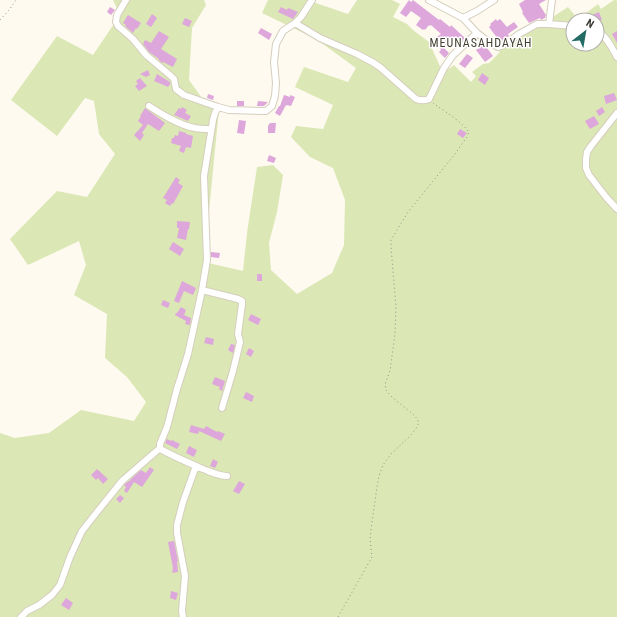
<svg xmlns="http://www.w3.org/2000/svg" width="617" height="617" font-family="'Roboto Condensed',sans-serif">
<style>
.green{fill:#dbe7b4;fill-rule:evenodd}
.building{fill:#dda7db}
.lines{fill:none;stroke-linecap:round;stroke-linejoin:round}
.minor-casing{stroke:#d5cebd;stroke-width:8}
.path{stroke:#949189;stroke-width:1;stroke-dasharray:1 3;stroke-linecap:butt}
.minor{stroke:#fff;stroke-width:6}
.labels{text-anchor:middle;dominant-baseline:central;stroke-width:3;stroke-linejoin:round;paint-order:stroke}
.quarter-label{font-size:12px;letter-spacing:1px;fill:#443f30;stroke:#fff}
</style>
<rect width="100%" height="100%" fill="#fefaef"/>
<path class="green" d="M113,0H204L206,5L192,28L189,80L202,98L219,109L204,262L243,271L247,233L257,167L273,165L283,175L277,212L269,243L271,270L297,294L332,273L344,245L345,200L333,168L310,157L291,137L296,126L323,129L333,105L295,87L304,67L348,82L356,68L316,39L262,13L268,0H307L348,14L357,0H392L400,4L393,17L407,24L413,30L429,42L443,73L454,65L471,82L476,76L472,72L483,64L489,63L498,54L502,48L508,46L568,7L578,19L598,4L601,9L614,0H616L617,1V617H0V433L15,438L49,433L81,410L134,421L146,402L127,377L105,358L107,314L74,295L86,265L79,241L28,265L10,239L57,191L87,197L115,154L99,134L94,101L85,98L57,136L11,100L57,36L93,55L120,15ZM573,20H597V44H573Z"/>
<path class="building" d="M409,0L411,2L413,0L439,20L440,19L450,27L451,25L465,38L459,44L453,38L444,48L449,53L445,58L439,52L441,50L434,39L441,34L431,25L430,26L429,25L425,30L424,29L423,30L416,25L421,18L411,11L406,17L400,13Z
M525,0H546L539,4L546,15L545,18L541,20L540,18L529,23L522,13L523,12L519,4Z
M110,7L115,10L111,15L107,12Z
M281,7L287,10L288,8L298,12L293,19L278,12Z
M599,12L602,20H594L592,15Z
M152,14L157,18L151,27L146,24Z
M128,15L141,23L137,29L136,28L133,33L125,26L126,25L123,23Z
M185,18L192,21L189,27L182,24Z
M496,19L497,21L500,19L507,27L514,22L518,27L508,34L509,36L499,42L497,40L498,39L489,27L491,25L490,24Z
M261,28L272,34L269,40L258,33Z
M159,31L169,37L161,49L177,59L173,67L163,62L162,63L159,60V59L149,52L143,44L145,40L151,43Z
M617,31V43L612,34Z
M484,44L493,56L485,62L476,50Z
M467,54L473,58L465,68L459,64Z
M148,70L150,75L146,77L140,74Z
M482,73L489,78L485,85L478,80Z
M157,74L170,82V84L168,87L154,81Z
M140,78L147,86L139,91L135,86L138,84L136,81Z
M614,93L617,100L606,104L604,96Z
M208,94L214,96L213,100L207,98Z
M284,95L290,97V95L295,97L291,106L287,105V106L286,105L280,116L275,113L279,106H280Z
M237,101H244V106H237Z
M258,101L268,102L264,106H257Z
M182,107L187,110L185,113L191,116L188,121L174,115L179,108L181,109Z
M602,107L605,112L599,116L596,111Z
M145,108L165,123L159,131L148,124L142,133L144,135L140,141L134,135L143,125L138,121L141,116H140Z
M594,116L599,124L590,129L585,121Z
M239,120L246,121L244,134L237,133Z
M270,123H276L275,133H268V126Z
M460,129L467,133L463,138L457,134Z
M179,131L186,133V134L193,136L191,148L186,147L184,153L179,151L181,146L171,143L172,138H174L175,135L178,136Z
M269,155L276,158L274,163L267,161Z
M176,177L180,180L178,183L183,186L173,204L172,203L170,206L165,203L167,200L163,198Z
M177,221L190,222L189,229H188L186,240L177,238L179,228H177Z
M173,242L184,249L180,256L169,249Z
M211,252L220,253L219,258L211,257Z
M257,274H262V281H257Z
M182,281L196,288L193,295L184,291L179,303L174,301Z
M163,300L170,303L168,308L161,305Z
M181,307L186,310L184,315L191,318L190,325L185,324L186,321L175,315L176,313H177Z
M251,314L261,319L258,325L248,320Z
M206,337L214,339L213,345L204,343Z
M231,344L235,345L233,353L228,350Z
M249,348L254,351L251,357L246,354Z
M215,377L225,381L222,391L219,389L220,387L212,384Z
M246,392L254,396L252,402L243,398Z
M191,425L204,429L206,426L217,432L218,431L225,434L221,441L199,431L198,434L189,432Z
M167,439L171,441L172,440L180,444L177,449L165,443Z
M189,446L197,450L194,457L186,453Z
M213,459L218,462L215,468L210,466Z
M150,467L154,470L142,487L134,482L127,493L124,491L126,487L124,485L125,484L129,481H130L131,479L141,470L146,473Z
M97,469L108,479L103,484L98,478L96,480L91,475Z
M239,481L245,484L239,494L233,491Z
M120,495L124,498L120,503L116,499Z
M174,541L178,561H177L178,572L172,573L173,568L168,542Z
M171,591L178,593L176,600L170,598Z
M66,598L73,603L69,610L61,605Z"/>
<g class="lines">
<g class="minor-casing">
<path id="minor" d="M126,0L117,15L116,22L118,26L133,39L146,55L171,76L174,79L176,89L184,95L218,107L229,110L266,111L272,106L275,96L276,83L274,62L276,44L283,31L295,23L301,17L312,0
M429,0L463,18L477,33L486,40L498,47L507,43L519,34L537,24H549L573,26
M463,18L477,11L494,0
M295,23L320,38L357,54L374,63L381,68L416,99C421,101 424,101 429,99L444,68L453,55L477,33
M549,24L552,0
M597,31C606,35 612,48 617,57
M149,106C163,115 179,125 195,128C200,129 206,129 211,129
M218,107L215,113L213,120L204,176L207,260L202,290L188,354L177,389L167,427L160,444V448L162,450C175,457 189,463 203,469C211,472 218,476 227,476
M617,113L591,146L587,152L586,159V168L589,175L606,197L617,209
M202,290L238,299L242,301V304L238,334L240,342L233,371L222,408
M21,617L27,611L39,605L52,595L60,585L70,557L82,531L101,507L122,481L160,448
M183,617L182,611L185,576L177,533V525L183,502L196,466"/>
</g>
<path class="path" d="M0,20L9,10L16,0
M338,617L372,557L370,539L372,522L377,487L379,476L383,465L391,454L411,435L417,427L419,422L415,416L392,397L386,390L385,384L390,371L395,334L396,307L391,247V240L408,212L455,154L467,137L469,132C460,120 445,112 433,103"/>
<use href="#minor" class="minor"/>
</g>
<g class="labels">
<g class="quarter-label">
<text x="481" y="43">MEUNASAHDAYAH</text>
</g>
</g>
<g transform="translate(585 32) rotate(31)"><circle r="19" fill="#ffffff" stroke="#b1b0ad"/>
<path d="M0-3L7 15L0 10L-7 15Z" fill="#226c65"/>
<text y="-6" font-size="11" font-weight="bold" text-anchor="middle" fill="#3c3a33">N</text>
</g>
</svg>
